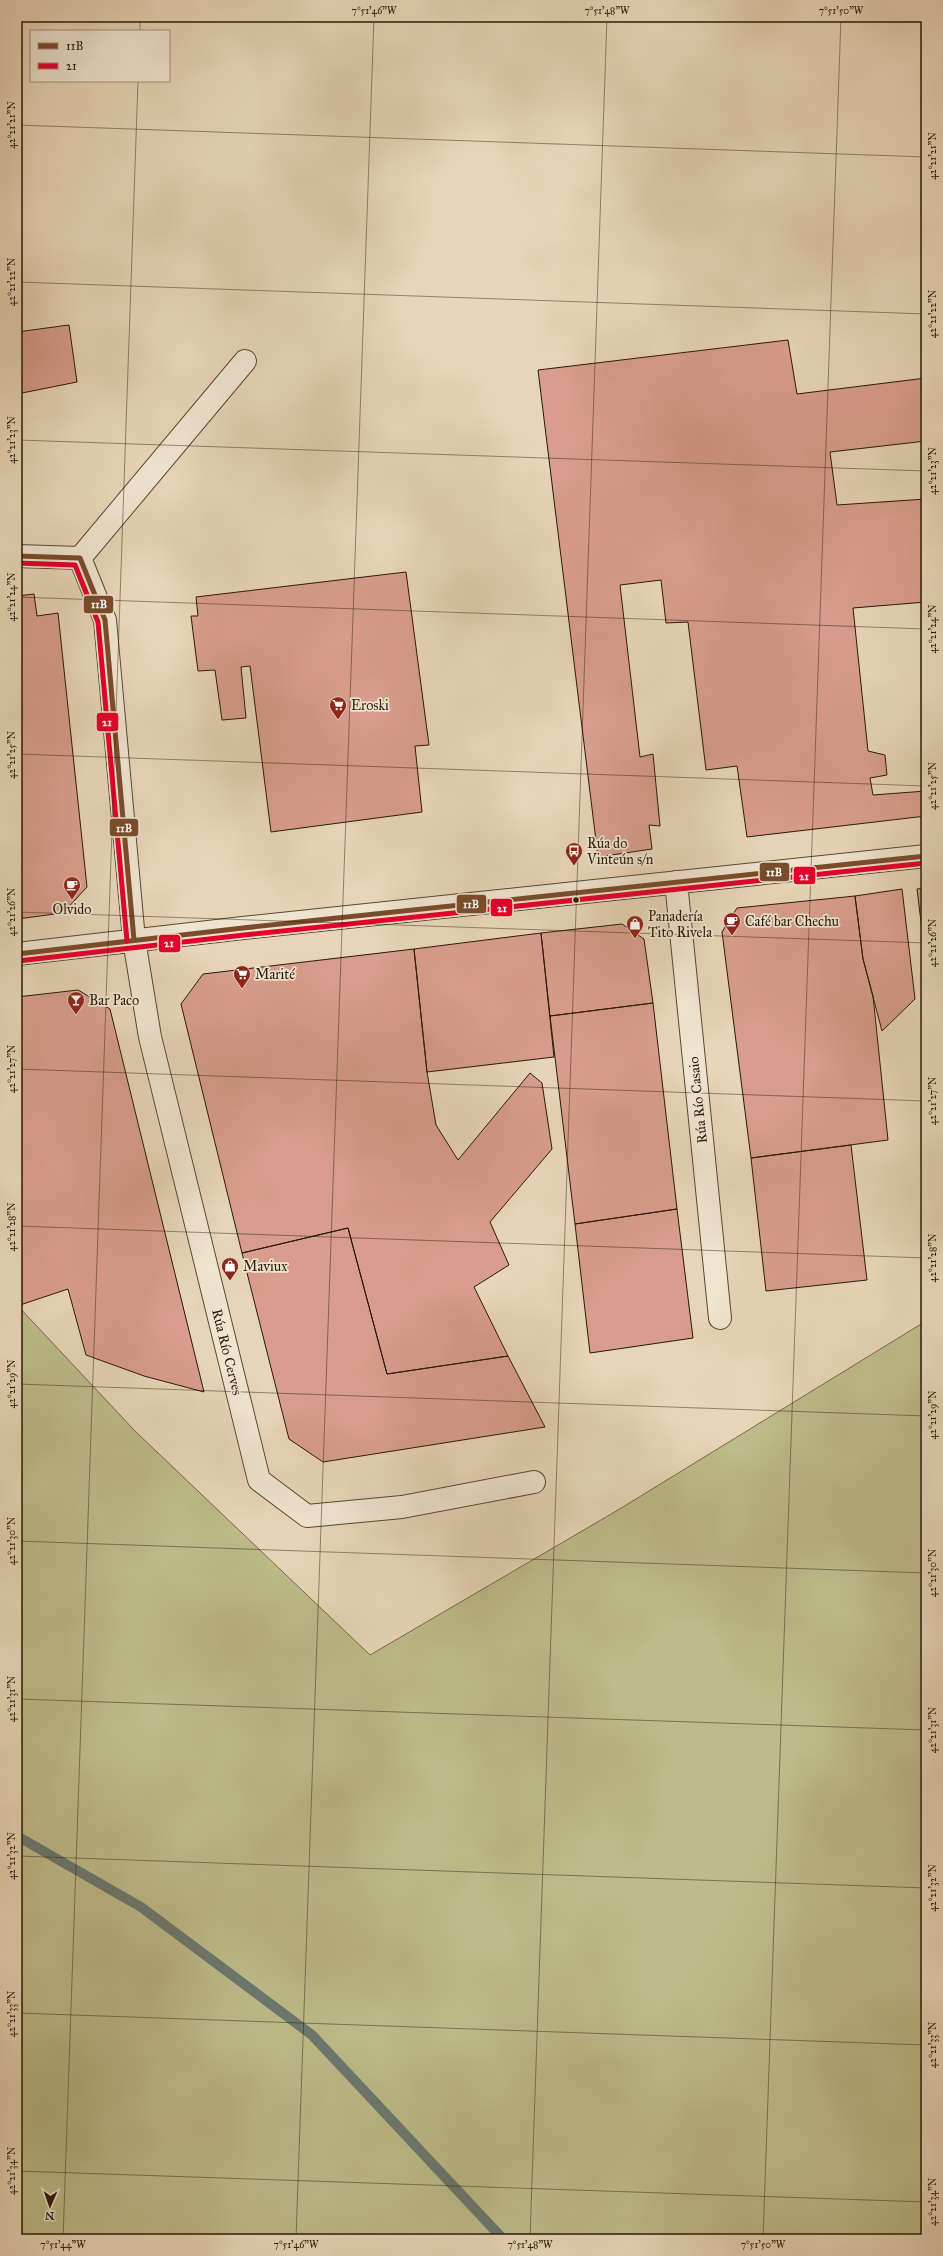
<svg xmlns="http://www.w3.org/2000/svg" width="943" height="2256" font-family="'IM FELL Great Primer',serif">
<style>
.green{fill:#bdbb89;stroke:#736a48}
.lines{fill:none;stroke-linecap:round;stroke-linejoin:round}
.stream{stroke:#6b786f;stroke-width:10}
.building{fill:#d89d8c;stroke:#291808}
.minor-casing{stroke:#584734;stroke-width:24}
.minor{stroke:#efe4d0;stroke-width:22}
.bus-1-casing{stroke:#efe4d0;stroke-width:8}
.bus-2-casing{stroke:#efe4d0;stroke-width:8}
.bus-1{stroke:#7a4b2a;stroke-width:5}
.bus-2{stroke:#e4002b;stroke-width:5}
.ticks{fill:none;stroke:#291808;stroke-width:1;stroke-opacity:0.45}
.bus-dot{fill:#291808;stroke:#efe4d0;stroke-width:1.5}
.labels{text-anchor:middle;dominant-baseline:central;stroke-width:3.5;stroke-linejoin:round;paint-order:stroke}
.poi-label{font-size:14px;fill:#291808;stroke:#efe4d0;text-anchor:start}
.street-label{font-size:14px;fill:#291808;stroke:#efe4d0}
.line-badge{stroke:#efe4d0;stroke-width:1.5}
.badge-label{font-size:11px;text-anchor:middle;font-weight:bold;fill:#fff}
.neatline{fill:none;stroke:#291808;stroke-width:1.5}
.ticks-label{font-size:10px;text-anchor:middle;fill:#291808}
</style>
<rect width="100%" height="100%" fill="#e7d5b7"/>
<filter id="stains"><feTurbulence type="fractalNoise" baseFrequency=".005" numOctaves="4"/><feColorMatrix values="0 0 0 0 .2 0 0 0 0 .09 0 0 0 0 .02 0 0 0 .5 -.17"/></filter>
<radialGradient id="worn" r=".72"><stop offset=".6" stop-color="#630" stop-opacity="0"/><stop offset="1" stop-color="#630" stop-opacity=".3"/></radialGradient>
<path class="green" d="M17,1305L135,1431L370,1655L618,1510L926,1321V2239H17Z"/>
<g class="lines">
<path class="stream" d="M17,1836L141,1907L312,2035L503,2239"/>
</g>
<path class="building" d="M69,325L77,382L17,394V332Z
M788,340L797,394L926,378V441L830,452L837,505L926,499V602L853,608L868,751L885,755L887,775L870,778L873,795L926,791V816L747,837L737,766L706,770L688,622L666,623L661,580L620,585L640,757L653,754L660,826L649,825L652,849L598,857L538,370Z
M406,572L429,745L415,746L422,812L271,832L250,666L241,667L246,718L222,720L215,670L198,671L191,616H198L196,597Z
M34,594L37,616L58,613L87,887L63,913L17,919V596Z
M926,888V963L917,889Z
M902,889L915,999L882,1031L863,959L855,896Z
M855,896L863,959L873,996L888,1140L751,1158L722,932L737,908Z
M622,924L644,939L653,1003L550,1016L541,933Z
M541,933L554,1057L427,1072L414,949Z
M414,949L427,1072L436,1125L458,1160L530,1073L542,1083L552,1149L490,1222L509,1265L474,1287L508,1356L387,1374L348,1228L242,1253L181,1004L203,974Z
M78,990L110,1009L204,1392L144,1376L86,1355L68,1289L20,1305L17,1292V997Z
M653,1003L677,1209L575,1224L550,1016Z
M851,1145L867,1280L766,1291L751,1158Z
M677,1209L693,1338L590,1353L575,1224Z
M348,1228L387,1374L508,1356L545,1427L323,1462L289,1439L242,1253Z"/>
<g class="lines">
<g class="minor-casing">
<path id="minor" d="M17,556L80,558L105,620L134,940L150,1037L259,1480L307,1516L402,1507L534,1482
M80,558L245,361
M676,882L720,1318
M17,954L243,928L926,856"/>
</g>
<use href="#minor" class="minor"/>
<g class="bus-1-casing">
<path id="bus-1" d="M17,556L80,558L105,620L134,940
M17,954L243,928L926,856"/>
</g>
<g class="bus-2-casing">
<path id="bus-2" d="M17,563L75,565L98,622L127,941
M18,961L244,935L926,863"/>
</g>
<use href="#bus-1" class="bus-1"/>
<use href="#bus-2" class="bus-2"/>
</g>
<path class="ticks" d="M140,31V17M17,125L926,157M17,282L926,314M17,440L926,471M17,597L926,629M17,754L926,786M17,912L926,943M17,1069L926,1101M17,1226L926,1258M17,1384L926,1416M17,1541L926,1573M17,1699L926,1730M17,1856L926,1888M17,2013L926,2045M17,2171L926,2202M63,2239L138,81M296,2239L374,17M530,2239L607,17M763,2239L841,17"/>
<defs>
<g id="supermarket-pin" transform="scale(0.9)"><path d="M0 17L-7.5 6A9.5 9.5 0 1 1 7.5 6Z" fill="#8f2418" stroke="#efe4d0"/><path d="M-6-5.5h2.5l.6 2H6L4.5 2H-2.5L-4.4-4H-6ZM-1.5 3.2a1.3 1.3 0 1 0 .1 0ZM3 3.2a1.3 1.3 0 1 0 .1 0Z" fill="#fff"/></g>
<g id="bus-pin" transform="scale(0.9)"><path d="M0 17L-7.5 6A9.5 9.5 0 1 1 7.5 6Z" fill="#8f2418" stroke="#efe4d0"/><path d="M-5-6H5V4H4V6H2V4H-2V6H-4V4H-5ZM-3.5-4V0h7V-4ZM-3.5 1.2v1.5H-2V1.2ZM2 1.2v1.5H3.5V1.2Z" fill="#fff"/></g>
<g id="cafe-pin" transform="scale(0.9)"><path d="M0 17L-7.5 6A9.5 9.5 0 1 1 7.5 6Z" fill="#8f2418" stroke="#efe4d0"/><path d="M-5.5-4.5H6V0H3Q3 3.5 0 3.5H-2.5Q-5.5 3.5-5.5 0ZM3-3.2v2h1.7v-2ZM-6 4.5H4V6H-6Z" fill="#fff"/></g>
<g id="shop-pin" transform="scale(0.9)"><path d="M0 17L-7.5 6A9.5 9.5 0 1 1 7.5 6Z" fill="#8f2418" stroke="#efe4d0"/><path d="M-5-2.5h2.3a2.7 3.5 0 0 1 5.4 0H5L5.5 6h-11ZM-1.5-2.5h3a1.5 2.3 0 0 0-3 0Z" fill="#fff"/></g>
<g id="bar-pin" transform="scale(0.9)"><path d="M0 17L-7.5 6A9.5 9.5 0 1 1 7.5 6Z" fill="#8f2418" stroke="#efe4d0"/><path d="M-6-5H6L.8 .8V4.5H3.5V6h-7V4.5H-.8V.8Z" fill="#fff"/></g>
</defs>
<g fill-rule="evenodd">
<use href="#supermarket-pin" x="338" y="705"/>
<use href="#bus-pin" x="574" y="851"/>
<use href="#cafe-pin" x="72" y="885"/>
<use href="#cafe-pin" x="732" y="921"/>
<use href="#shop-pin" x="635" y="924"/>
<use href="#supermarket-pin" x="242" y="974"/>
<use href="#bar-pin" x="76" y="1000"/>
<use href="#shop-pin" x="230" y="1266"/>
</g>
<circle class="bus-dot" cx="576" cy="900" r="3.5"/>
<g class="labels">
<g class="poi-label">
<text x="351" y="705">Eroski</text>
<text x="587" y="843">Rúa do<tspan x="587" dy="16">Vinteún s/n</tspan></text>
<text x="72" y="909" text-anchor="middle">Olvido</text>
<text x="648" y="916">Panadería<tspan x="648" dy="16">Tito Rivela</tspan></text>
<text x="745" y="921">Café bar Chechu</text>
<text x="255" y="974">Marité</text>
<text x="89" y="1000">Bar Paco</text>
<text x="243" y="1266">Maviux</text>
</g>
<g class="street-label">
<text transform="translate(698 1100) rotate(-96)">Rúa Río Casaio</text>
<text transform="translate(227 1352) rotate(76)">Rúa Río Cerves</text>
</g>
</g>
<g class="line-badge">
<rect x="83" y="595" width="31" height="19" rx="4" fill="#7a4b2a"/>
<rect x="96" y="712" width="23" height="20" rx="4" fill="#e4002b"/>
<rect x="109" y="818" width="30" height="19" rx="4" fill="#7a4b2a"/>
<rect x="759" y="862" width="31" height="20" rx="4" fill="#7a4b2a"/>
<rect x="793" y="866" width="23" height="19" rx="4" fill="#e4002b"/>
<rect x="456" y="894" width="31" height="20" rx="4" fill="#7a4b2a"/>
<rect x="490" y="898" width="23" height="19" rx="4" fill="#e4002b"/>
<rect x="158" y="934" width="23" height="19" rx="4" fill="#e4002b"/>
</g>
<g class="badge-label">
<text x="99" y="608">11B</text>
<text x="107" y="726">21</text>
<text x="124" y="832">11B</text>
<text x="774" y="876">11B</text>
<text x="804" y="880">21</text>
<text x="471" y="908">11B</text>
<text x="502" y="912">21</text>
<text x="169" y="947">21</text>
</g>
<rect width="943" height="2256" fill="none" stroke="#e7d5b7" stroke-width="44"/>
<rect x="30" y="30" width="140" height="52" fill="#efe4d0" stroke="#a09280"/>
<rect x="38" y="43" width="20" height="6" fill="#7a4b2a" stroke="#a09280"/>
<text x="66" y="50" font-size="12" fill="#291808">11B</text>
<rect x="38" y="63" width="20" height="6" fill="#e4002b" stroke="#a09280"/>
<text x="66" y="70" font-size="12" fill="#291808">21</text>
<g transform="translate(50 2206) rotate(182)" stroke="#efe4d0" stroke-width="3" paint-order="stroke">
<path d="M0-3L7 15L0 10L-7 15Z" fill="#291808"/>
<text y="-6" font-size="11" font-weight="bold" text-anchor="middle" fill="#291808">N</text>
</g>
<rect x="22" y="22" width="899" height="2212" class="neatline"/>
<g class="ticks-label">
<text x="374" y="14">7°51'46"W</text>
<text x="607" y="14">7°51'48"W</text>
<text x="841" y="14">7°51'50"W</text>
<text transform="translate(11 125) rotate(-90)" y="4">42°21'21"N</text>
<text transform="translate(932 156) rotate(-90)" y="4">42°21'21"N</text>
<text transform="translate(11 282) rotate(-90)" y="4">42°21'22"N</text>
<text transform="translate(932 314) rotate(-90)" y="4">42°21'22"N</text>
<text transform="translate(11 440) rotate(-90)" y="4">42°21'23"N</text>
<text transform="translate(932 471) rotate(-90)" y="4">42°21'23"N</text>
<text transform="translate(11 597) rotate(-90)" y="4">42°21'24"N</text>
<text transform="translate(932 629) rotate(-90)" y="4">42°21'24"N</text>
<text transform="translate(11 755) rotate(-90)" y="4">42°21'25"N</text>
<text transform="translate(932 786) rotate(-90)" y="4">42°21'25"N</text>
<text transform="translate(11 912) rotate(-90)" y="4">42°21'26"N</text>
<text transform="translate(932 943) rotate(-90)" y="4">42°21'26"N</text>
<text transform="translate(11 1069) rotate(-90)" y="4">42°21'27"N</text>
<text transform="translate(932 1101) rotate(-90)" y="4">42°21'27"N</text>
<text transform="translate(11 1227) rotate(-90)" y="4">42°21'28"N</text>
<text transform="translate(932 1258) rotate(-90)" y="4">42°21'28"N</text>
<text transform="translate(11 1384) rotate(-90)" y="4">42°21'29"N</text>
<text transform="translate(932 1415) rotate(-90)" y="4">42°21'29"N</text>
<text transform="translate(11 1541) rotate(-90)" y="4">42°21'30"N</text>
<text transform="translate(932 1573) rotate(-90)" y="4">42°21'30"N</text>
<text transform="translate(11 1699) rotate(-90)" y="4">42°21'31"N</text>
<text transform="translate(932 1730) rotate(-90)" y="4">42°21'31"N</text>
<text transform="translate(11 1856) rotate(-90)" y="4">42°21'32"N</text>
<text transform="translate(932 1888) rotate(-90)" y="4">42°21'32"N</text>
<text transform="translate(11 2014) rotate(-90)" y="4">42°21'33"N</text>
<text transform="translate(932 2045) rotate(-90)" y="4">42°21'33"N</text>
<text transform="translate(11 2171) rotate(-90)" y="4">42°21'34"N</text>
<text transform="translate(932 2202) rotate(-90)" y="4">42°21'34"N</text>
<text x="63" y="2248">7°51'44"W</text>
<text x="296" y="2248">7°51'46"W</text>
<text x="530" y="2248">7°51'48"W</text>
<text x="763" y="2248">7°51'50"W</text>
</g>
<rect width="100%" height="100%" filter="url(#stains)"/>
<rect width="100%" height="100%" fill="url(#worn)"/>
</svg>
